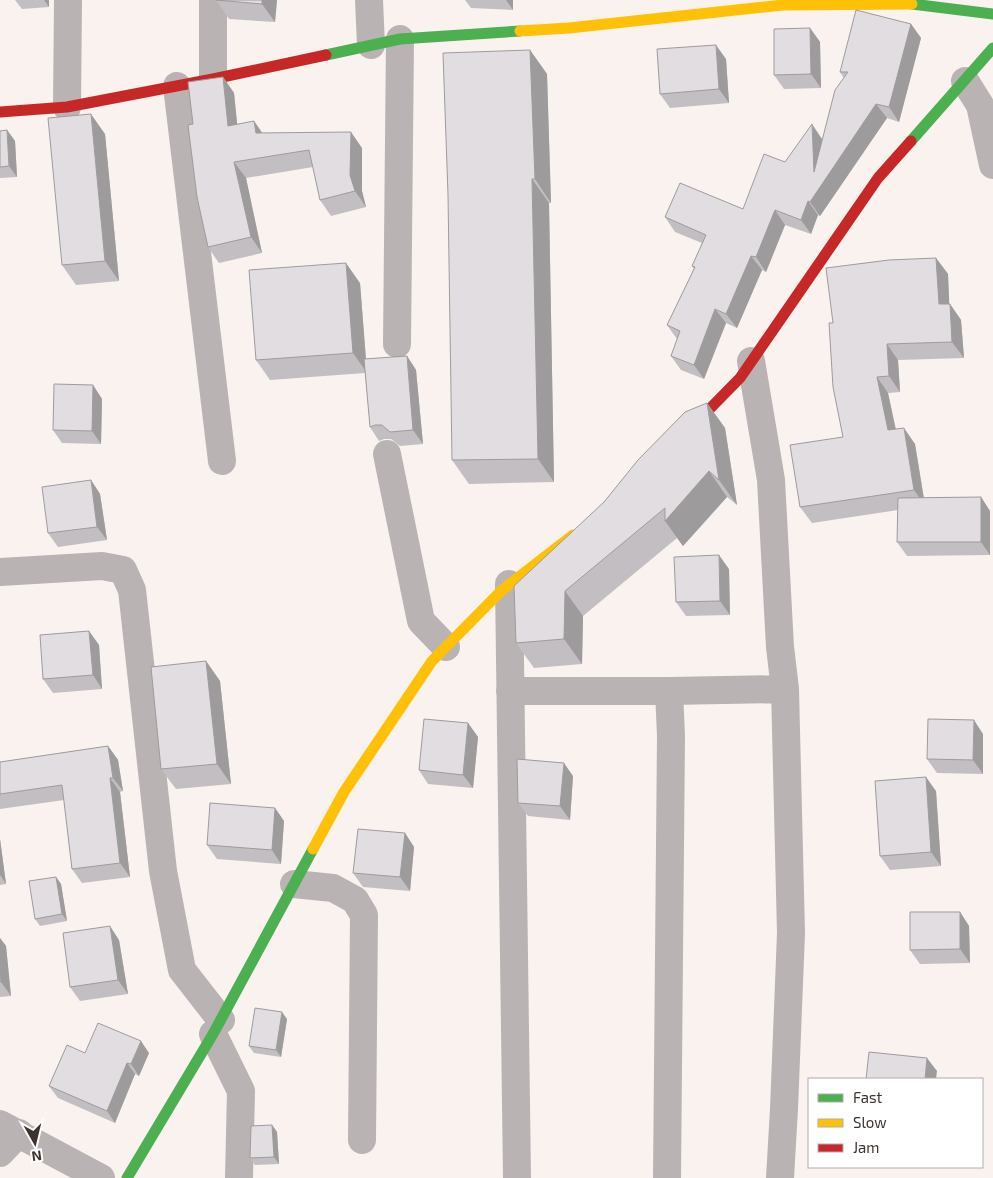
<svg xmlns="http://www.w3.org/2000/svg" width="993" height="1178" font-family="'Exo 2',sans-serif">
<style>
.lines{fill:none;stroke-linecap:round;stroke-linejoin:round}
.street{stroke:#b9b3b3;stroke-width:28}
.fast{stroke:#4caf50;stroke-width:11}
.slow{stroke:#ffc107;stroke-width:11}
.jam{stroke:#c62828;stroke-width:11}
.wall{fill:#c2bec1}
.shaded-wall{fill:#9e9b9d}
.building{fill:#e2dde0;stroke:#9e9b9d}
</style>
<rect width="100%" height="100%" fill="#faf2ef"/>
<g class="lines">
<path class="street" d="M369,0L371,45
M213,79V0
M965,81L980,105L993,165
M177,86L222,461
M67,107L68,0
M397,344L400,39
M751,361L771,480L780,647L785,689L791,933L784,1109L780,1178
M387,454L421,621L446,647
M0,572L102,566L123,570L132,590L163,871L182,970L221,1020
M509,584L517,1178
M510,691H669L671,736L667,1178
M669,691L785,689
M294,884L333,888L355,900L364,915L362,1140
M213,1034L241,1091L239,1178
M0,1124L101,1178
M0,1153L19,1133"/>
<path class="fast" d="M912,4L993,14
M326,55L400,39L520,31
M911,141L993,48
M127,1178L213,1034L313,849"/>
<path class="slow" d="M520,31L569,28L783,5L912,4
M313,849L344,792L432,661L501,591L573,535"/>
<path class="jam" d="M0,112L67,107L213,79L326,55
M684,435L740,378L878,178L911,141"/>
</g>
<path class="wall" d="M15,0H49V7L22,9Z
M216,0H277L275,22L229,19Z
M465,0H513V10L471,8Z
M911,24L921,38L899,122L887,118L820,216L818,215L811,234L785,225L766,272L762,270L737,328L726,323L704,379L681,370L671,356L677,339L667,325L694,269L692,266L702,243L675,232L665,217L743,209L785,162L822,139V140L844,78L840,72Z
M810,28L820,42L821,88L784,89L774,75Z
M530,50L547,74L551,203H549L554,482L469,484L452,460Z
M726,59L729,103L670,108L660,94Z
M223,77L234,93L237,124L254,121L262,133L362,148V191L366,207L331,216L320,200L313,167L246,178L262,253L219,263L208,247L193,124Z
M7,130L15,141L17,177L0,178V131Z
M105,134L119,281L76,285L62,265Z
M936,258L948,274L949,304H950L961,320L964,358L898,360L900,392L888,393L896,429L915,444L924,498L981,497L990,511V555L907,556L897,542L898,510L812,523L800,507L843,437L833,323Z
M360,283L366,359L407,356L416,370L423,444L400,446L391,439H384L379,441L370,427L365,373L270,380L256,360Z
M93,385L102,399L101,444L62,443L53,430Z
M707,403L725,428L737,505L727,497L683,546L677,538L583,616L582,664L534,668L516,643L604,502Z
M91,480L100,494L107,540L58,547L48,533Z
M729,569L730,615L686,616L676,602Z
M89,631L99,645L102,689L53,693L43,679Z
M206,661L220,681L231,784L176,789L161,769Z
M468,723L478,737L473,788L428,784L419,770Z
M983,734V774L937,773L927,759Z
M108,746L118,760L123,791L120,792L130,877L82,883L72,869L64,800L0,809V762Z
M573,776L570,820L528,816L518,803Z
M936,791L941,866L890,870L880,856Z
M275,808L284,821L281,864L217,859L207,845Z
M405,833L414,847L410,891L363,887L353,873Z
M0,839L6,884L0,885Z
M56,877L61,884L67,921L40,926L35,919Z
M960,912L969,926L970,963L920,964L910,950Z
M0,938L6,946L11,996L0,997Z
M119,940L128,994L80,1001L70,987Z
M287,1019L281,1057L254,1053L249,1046Z
M149,1053L139,1076L135,1074L115,1123L58,1098L49,1086Z
M272,1125L277,1132L279,1164L255,1165L250,1158Z"/>
<path class="shaded-wall" d="M44,0H49V7Z
M262,0H277L275,22L262,4Z
M506,0H513V10Z
M911,24L921,38L899,122L889,107Z
M810,28L820,42L821,88L811,74Z
M716,45L726,59L729,103L719,89Z
M530,50L547,74L551,203L535,179Z
M223,77L234,93L239,142L228,126Z
M876,104L887,118L820,216L810,202L814,172L812,124L822,139L824,181Z
M91,114L105,134L119,281L105,261Z
M254,121L265,137L256,133Z
M7,130L15,141L17,177L9,166Z
M351,132L362,148V191L366,207L355,191L350,175Z
M234,162L246,178L262,253L251,237Z
M532,179L549,203L554,482L538,459Z
M808,201L818,215L811,234L801,220Z
M775,210L785,225L766,272L756,257Z
M751,256L762,270L737,328L726,314Z
M936,258L948,274L950,320L939,304Z
M346,263L360,283L367,373L353,353Z
M950,304L961,320L964,358L952,342Z
M715,309L726,323L704,379L694,365Z
M887,344L898,360L900,392L889,376Z
M407,356L416,370L423,444L413,430Z
M877,377L888,393L899,446L888,430Z
M93,385L102,399L101,444L92,431Z
M707,403L725,428L737,505L719,480Z
M904,428L915,444L925,506L914,490Z
M709,471L727,497L683,546L665,521Z
M91,480L100,494L107,540L97,527Z
M981,497L990,511V555L981,542Z
M719,555L729,569L730,615L720,601Z
M565,591L583,616L582,664L564,639Z
M89,631L99,645L102,689L93,675Z
M206,661L220,681L231,784L217,764Z
M974,720L983,734V774L973,760Z
M468,723L478,737L473,788L463,775Z
M108,746L118,760L123,791L113,778Z
M564,763L573,776L570,820L560,806Z
M926,777L936,791L941,866L931,852Z
M110,778L120,792L130,877L120,863Z
M275,808L284,821L281,864L272,850Z
M405,833L414,847L410,891L400,877Z
M0,839L6,884L0,875Z
M56,877L61,884L67,921L62,914Z
M960,912L969,926L970,963L960,949Z
M110,926L119,940L128,994L118,980Z
M0,938L6,946L11,996L1,982L0,969Z
M282,1012L287,1019L281,1057L276,1050Z
M141,1041L149,1053L139,1076L131,1064Z
M927,1058L937,1071L936,1079H925Z
M127,1063L135,1074L115,1123L107,1111Z
M272,1125L277,1132L279,1164L274,1157Z"/>
<path class="building" d="M216,0H262V4Z
M856,10L911,24L889,107L876,104L810,202L808,201L801,220L775,210L756,257L751,256L726,314L715,309L694,365L671,356L680,331L667,325L695,267L692,266L706,235L665,217L680,183L743,209L764,154L785,162L812,124L814,172L835,90L848,72H840Z
M810,28L811,74L774,75V29Z
M716,45L719,89L660,94L657,49Z
M530,50L535,179H532L538,459L452,460L448,195L443,53Z
M223,77L228,126L254,121L256,133L351,132L350,175L355,191L320,200L309,150L234,162L251,237L208,247L197,197L188,125L193,124L188,82Z
M91,114L105,261L62,265L48,118Z
M7,130L9,166L0,167V131Z
M936,258L939,304H950L952,342L887,344L889,376L877,377L888,430L904,428L914,490L800,507L790,445L843,437L833,387L829,323H833L826,268L889,260Z
M346,263L353,353L256,360L249,270Z
M407,356L413,430L390,432L382,425H375L370,427L364,359Z
M54,384L93,385L92,431L53,430Z
M707,403L719,480L709,471L665,521V508L565,591L564,639L516,643L514,586L604,502L638,460L685,412Z
M91,480L97,527L48,533L42,487Z
M981,497V542H897L898,498Z
M719,555L720,601L676,602L674,557Z
M89,631L93,675L43,679L40,635Z
M206,661L217,764L161,769L151,667Z
M424,719L468,723L463,775L419,770Z
M928,719L974,720L973,760L927,759Z
M108,746L113,778H110L120,863L72,869L62,785L0,794V762Z
M517,759L564,763L560,806L518,803Z
M926,777L931,852L880,856L875,781Z
M210,803L275,808L272,850L207,845Z
M358,829L405,833L400,877L353,873Z
M56,877L62,914L35,919L29,881Z
M910,912H960V949L910,950Z
M110,926L118,980L70,987L63,933Z
M0,969L1,982H0Z
M255,1008L282,1012L276,1050L249,1046Z
M98,1023L141,1041L131,1064L127,1063L107,1111L49,1086L67,1045L85,1053Z
M869,1052L927,1058L925,1079H866Z
M272,1125L274,1157L250,1158L251,1126Z"/>
<rect x="808" y="1078" width="175" height="90" fill="#ffffff" stroke="#b1adac"/>
<rect x="818" y="1094" width="25" height="8" fill="#4caf50" stroke="#b1adac"/>
<text x="853" y="1103" font-size="15" fill="#3c332f">Fast</text>
<rect x="818" y="1119" width="25" height="8" fill="#ffc107" stroke="#b1adac"/>
<text x="853" y="1128" font-size="15" fill="#3c332f">Slow</text>
<rect x="818" y="1144" width="25" height="8" fill="#c62828" stroke="#b1adac"/>
<text x="853" y="1153" font-size="15" fill="#3c332f">Jam</text>
<g transform="translate(35 1143) rotate(172)" stroke="#ffffff" stroke-width="4" paint-order="stroke">
<path d="M0-4L9 19L0 12L-9 19Z" fill="#3c332f"/>
<text y="-8" font-size="14" font-weight="bold" text-anchor="middle" fill="#3c332f">N</text>
</g>
</svg>
